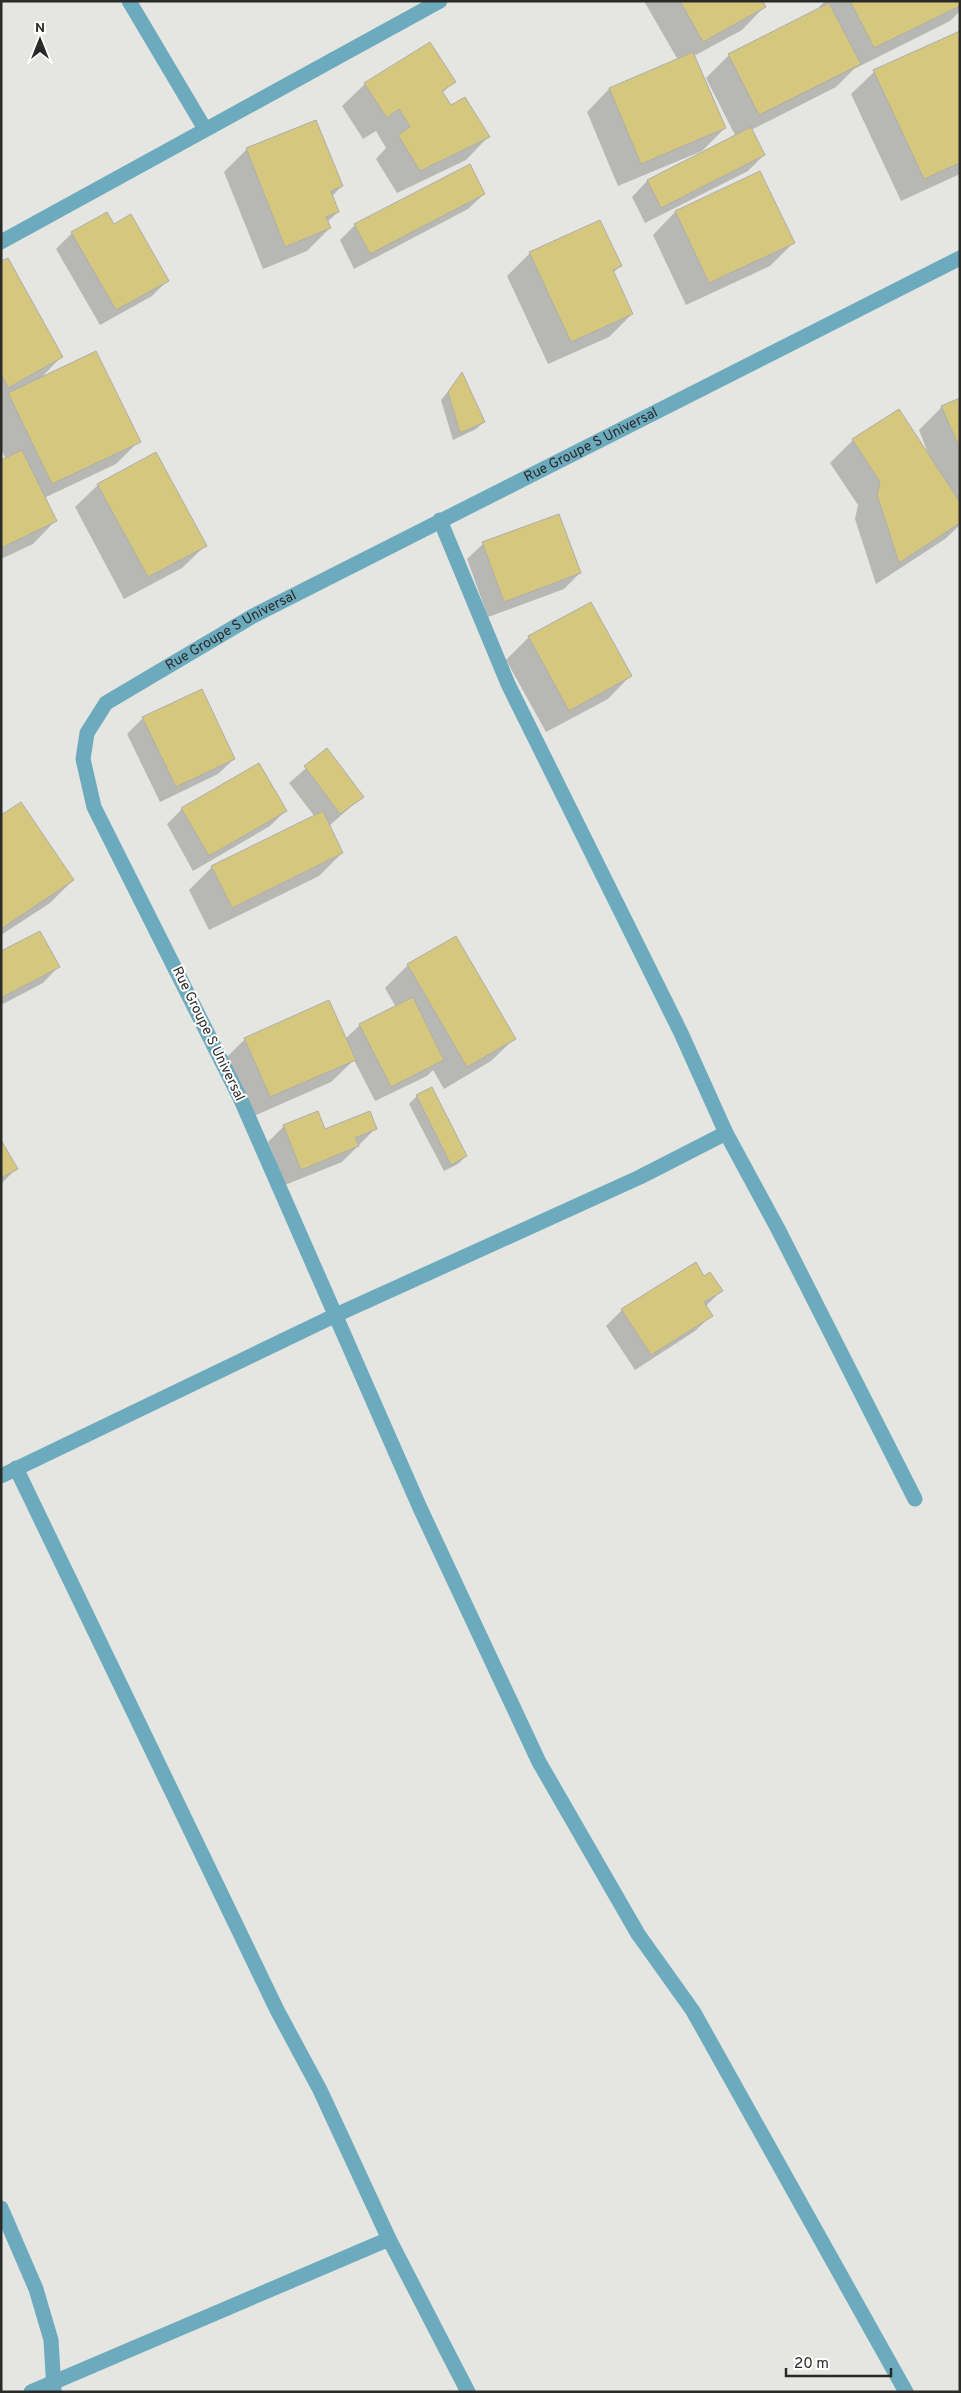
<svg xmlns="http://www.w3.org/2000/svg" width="961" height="2393" font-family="Overpass,sans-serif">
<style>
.shadow{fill:#0003}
.building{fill:#d5c77e;stroke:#aeaeab}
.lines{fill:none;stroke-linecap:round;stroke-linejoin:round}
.minor{stroke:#6caabd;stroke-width:15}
.labels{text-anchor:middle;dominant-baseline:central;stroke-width:4;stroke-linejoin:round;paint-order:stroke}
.street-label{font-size:14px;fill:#2a2a29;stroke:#fff}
</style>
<rect width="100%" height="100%" fill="#e5e5e1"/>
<path class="shadow" d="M644,1H766L762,3L764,7L742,30L694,56L725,128L702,151L618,186L587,112L609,89L678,60Z
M825,1H960V11L950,21L854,69L836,87L751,130L764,155L748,171L645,223L632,197L647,181L736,137L706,78L729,55L820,9L819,7Z
M960,33V174L901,201L851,94L874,72Z
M454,82L442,93L451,106L488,137L466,160L397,193L376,159L386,148L376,131L363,139L342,106L365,84Z
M316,122L342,186L332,196L338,212L327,222L330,228L307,251L263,269L224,172L246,150Z
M759,173L793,243L770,266L686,305L653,235L675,212Z
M484,194L468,209L354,269L340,240L355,225Z
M113,225L168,280L152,296L100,325L56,249L72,233Z
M530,253L620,266L613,273L632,314L609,337L548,364L507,276Z
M1,263L61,357L40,379L139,441L116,464L44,498L55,521L33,544L1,559V461L6,459L1,449Z
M462,375L484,422L476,429L453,440L441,400Z
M960,400V525L945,539L876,584L855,519L858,505L830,463L853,440L930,458L919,430L942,407Z
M98,485L205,546L182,568L124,599L75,507Z
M483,544L580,573L564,589L488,617L467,559Z
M529,637L630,676L608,699L546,732L506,660Z
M143,718L234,759L218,774L160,802L127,734Z
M327,750L362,797L329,826L342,853L319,876L209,930L189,890L212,867L315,817L289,783Z
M182,809L286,810L270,826L193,871L167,824Z
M1,817L73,880L50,903L1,935Z
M1,952L58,967L43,983L1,1005Z
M408,965L514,1039L491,1061L444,1089L433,1070L427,1076L375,1101L354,1060L331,1082L247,1119L222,1062L245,1039H345L360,1025L396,1007L385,988Z
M417,1096L466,1156L458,1164L444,1171L409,1104Z
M284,1126L324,1131L375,1129L342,1162L285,1185L268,1142Z
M1,1142L17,1168L1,1184Z
M695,1263L704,1277L721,1291L705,1307L711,1316L695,1331L635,1370L606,1326L622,1310Z"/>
<path class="building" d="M680,1H763L766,7L703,42Z
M850,1H960V6L874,48Z
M829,3L861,64L759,115L728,54Z
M960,31V163L924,179L873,70Z
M430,42L456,82L442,91L451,105L465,97L490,137L420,171L398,135L410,127L399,109L387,118L364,83Z
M693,52L726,128L641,164L609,88Z
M316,120L343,186L331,191L339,212L326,217L331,228L285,247L246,148Z
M751,127L765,155L661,208L647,180Z
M470,164L485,194L370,254L354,224Z
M760,171L795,243L709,283L675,211Z
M107,212L114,224L131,214L169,281L116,310L71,232Z
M600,220L622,266L613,270L633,314L571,342L529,252Z
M8,258L63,357L8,388L1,374V261Z
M96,351L141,442L52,484L8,393Z
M462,372L485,422L460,433L448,392Z
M960,398V449L941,406Z
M899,409L960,502V523L899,563L877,495L880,482L852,439Z
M22,450L57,521L1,548V460Z
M156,452L207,546L148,577L97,484Z
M559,514L581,573L504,602L482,542Z
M591,602L632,676L569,711L528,636Z
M202,689L235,759L176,787L142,717Z
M327,748L364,797L340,814L304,766Z
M259,763L287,811L209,856L181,808Z
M21,802L74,880L1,929V815Z
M323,811L343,853L232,908L211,866Z
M40,931L60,967L1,998V951Z
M456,936L516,1039L467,1067L407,964Z
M413,997L444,1060L391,1087L359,1024Z
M329,1000L356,1060L270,1097L244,1038Z
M432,1087L467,1156L451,1165L416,1095Z
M318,1111L325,1129L370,1111L377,1129L355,1138L359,1146L301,1170L283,1125Z
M1,1140L18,1169L1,1178Z
M696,1262L704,1276L710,1272L723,1291L704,1302L713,1316L651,1355L621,1309Z"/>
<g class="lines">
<g class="minor">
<path d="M129,1L205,129"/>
<path d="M1,242L440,1"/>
<path d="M440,520L508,684L681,1033L726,1133L778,1229L915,1499"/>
<path d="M16,1468L277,2010L320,2090L389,2239L468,2392"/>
<path d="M1,1476L336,1315L640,1177L726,1133"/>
<path d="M1,2208L36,2289L51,2340L54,2390"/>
<path d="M31,2392L389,2239"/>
<path id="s1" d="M906,2392L693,2011L638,1934L539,1762L420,1508L241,1100L94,807L83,759L87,733L106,703L253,616L960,258"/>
</g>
</g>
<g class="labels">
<g class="street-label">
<text stroke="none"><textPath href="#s1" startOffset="2444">Rue Groupe S Universal</textPath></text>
<text stroke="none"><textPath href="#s1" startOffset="2039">Rue Groupe S Universal</textPath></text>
<text transform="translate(208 1034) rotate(64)">Rue Groupe S Universal</text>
</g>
</g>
<rect width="961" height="2393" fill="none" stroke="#2a2a29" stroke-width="5"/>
<g transform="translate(40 40)" stroke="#ffffff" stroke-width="4" paint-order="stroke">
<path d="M0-4L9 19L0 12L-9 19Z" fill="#2a2a29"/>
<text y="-8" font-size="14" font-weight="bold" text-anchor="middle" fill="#2a2a29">N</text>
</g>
<path d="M786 2368v8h105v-8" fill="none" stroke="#2a2a29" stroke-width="2.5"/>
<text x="794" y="2368" font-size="15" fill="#2a2a29" stroke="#ffffff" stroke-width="4" paint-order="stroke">20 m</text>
</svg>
